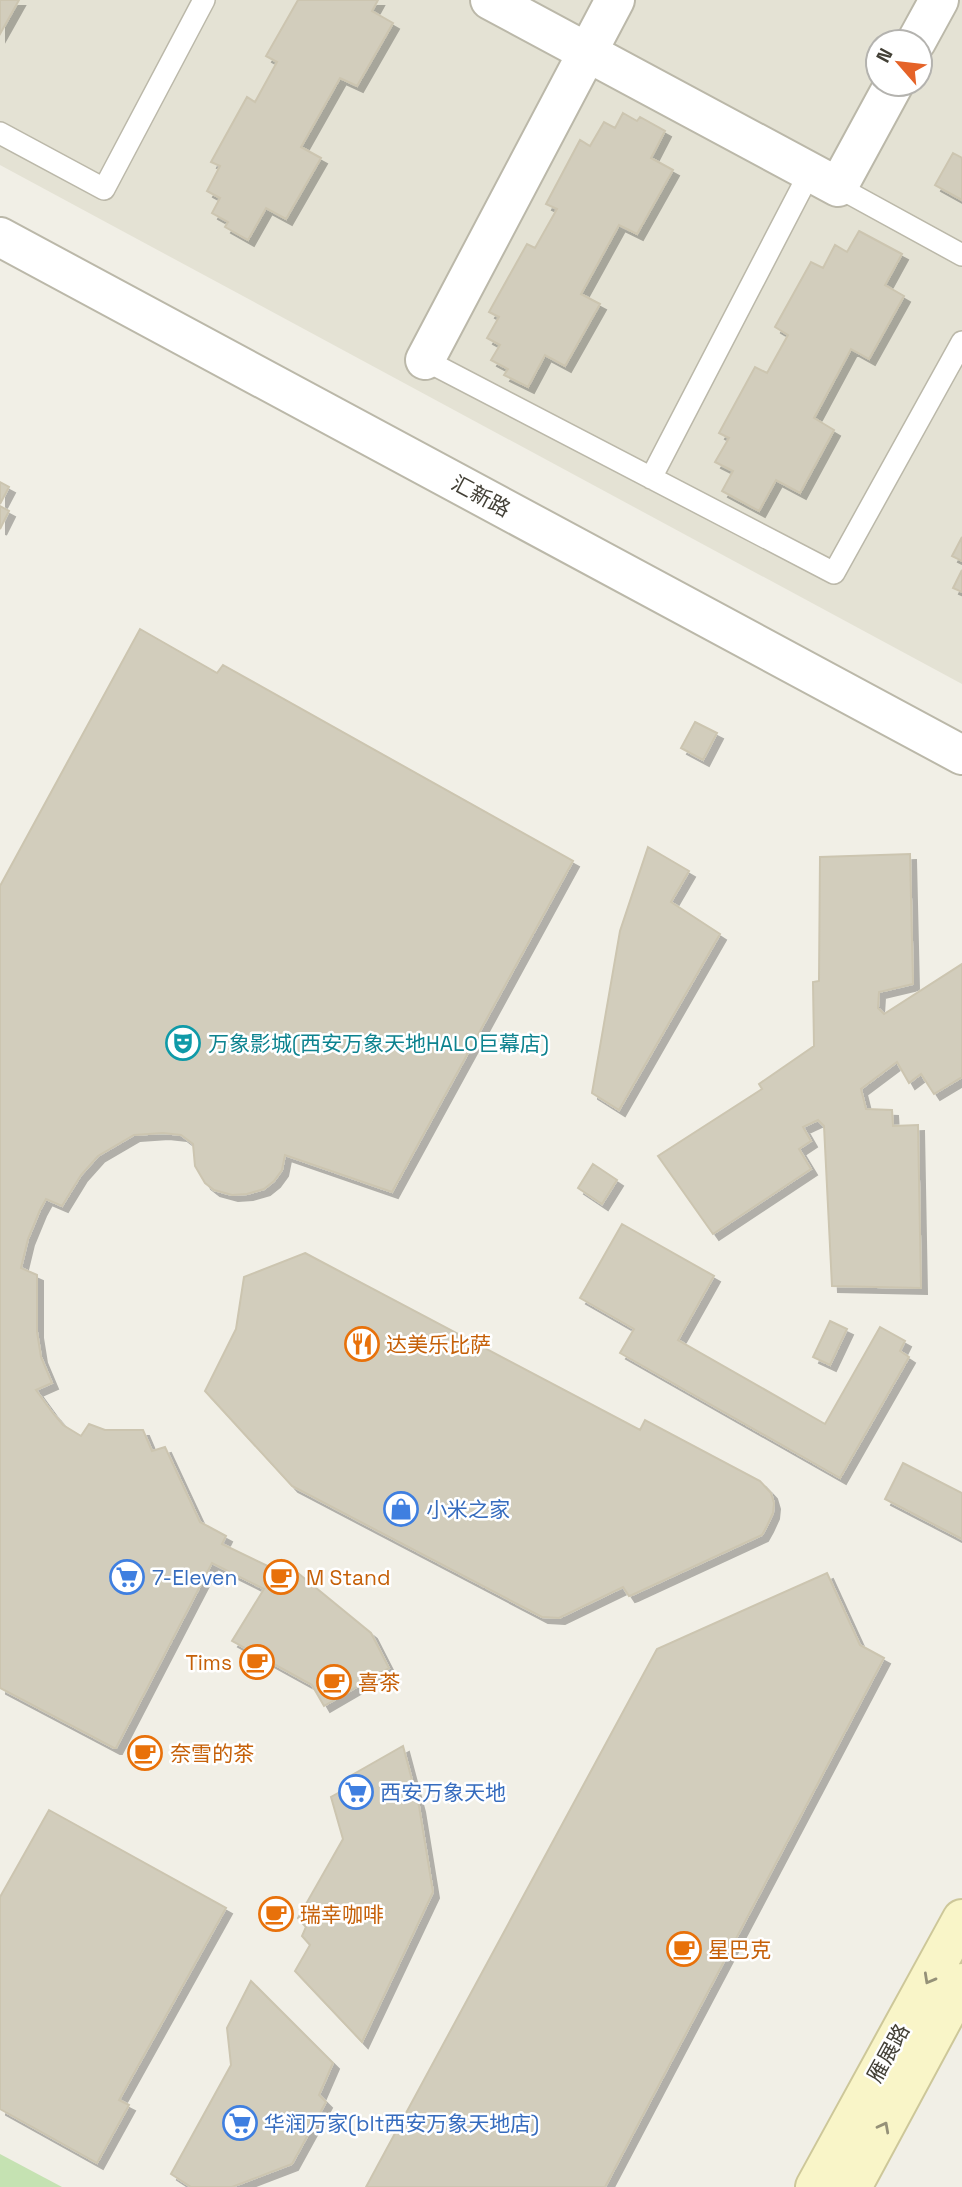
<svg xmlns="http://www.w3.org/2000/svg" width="962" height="2187" font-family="'Space Grotesk','Noto Sans SC',sans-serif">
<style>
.residential{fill:#e4e2d4;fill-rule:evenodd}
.green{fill:#c5e2b2}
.building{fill:#d2cdbc;stroke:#ccc5b0;stroke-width:2;filter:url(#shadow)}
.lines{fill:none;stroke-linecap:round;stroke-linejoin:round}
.service-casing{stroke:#bbb8a9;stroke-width:24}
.minor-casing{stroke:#bbb8a9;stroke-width:42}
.tertiary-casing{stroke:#bbb8a9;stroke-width:42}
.secondary-casing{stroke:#cdc799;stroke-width:42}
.service{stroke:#fff;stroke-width:21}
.minor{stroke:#fff;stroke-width:38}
.tertiary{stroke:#fff;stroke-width:38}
.secondary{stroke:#f9f5c8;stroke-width:38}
.oneway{stroke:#959178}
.labels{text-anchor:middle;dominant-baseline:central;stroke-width:5;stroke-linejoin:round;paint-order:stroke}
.street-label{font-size:21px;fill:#434036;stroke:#fff}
.culture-label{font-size:21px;fill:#0d838f;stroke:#fff;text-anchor:start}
.food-label{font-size:21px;fill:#c56008;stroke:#fff;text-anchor:start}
.shop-label{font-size:21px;fill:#366cbe;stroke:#fff;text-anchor:start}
</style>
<defs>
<filter id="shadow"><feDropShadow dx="6" dy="6" stdDeviation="0" flood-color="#0004"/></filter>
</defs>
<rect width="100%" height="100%" fill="#f1efe6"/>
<path class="residential" d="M0,0H962V684L0,165ZM878,42H920V84H878Z"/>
<path class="green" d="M0,2154L62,2187H0Z"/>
<path class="building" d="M0,0H19L0,34Z
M298,0H378L372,11L393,23L357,86L340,78L301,147L321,158L286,219L266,208L248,240L225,227L228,222L212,213L220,198L207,191L220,166L211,162L247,97L255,102L277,62L266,56Z
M623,113L637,121L640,117L665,131L651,158L673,170L637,234L619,225L581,294L600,304L565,366L545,355L528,387L504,375L508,369L491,360L500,345L487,338L499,317L489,312L527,244L535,248L557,209L546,204L580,140L590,146L604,122L615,128Z
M953,153L962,158V200L935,185Z
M859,231L902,254L885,285L904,296L869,359L851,349L814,418L834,430L800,493L776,480L759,511L722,491L733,471L715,462L729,438L719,433L755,367L767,373L788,335L775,327L811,262L823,268L835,245L847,252Z
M0,482L9,487L0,504Z
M0,506L9,511L0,529Z
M962,537V561L952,556Z
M962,570V592L953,588Z
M140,629L217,673L223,665L573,861L392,1192L285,1155L282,1170L274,1181L264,1189L247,1194L232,1195L214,1190L205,1183L195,1166L193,1144L181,1135L163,1133L134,1135L98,1156L81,1175L62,1206L46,1199L40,1210L28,1239L21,1268L37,1275V1332L41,1357L52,1383L36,1390L52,1412L63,1425L81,1436L89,1424L105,1430H143L152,1451L165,1447L200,1522L226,1536L222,1544L276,1570L282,1560L371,1633L389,1668L324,1706L312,1685L232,1641L264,1589L212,1563L116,1748H114L0,1688V886Z
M695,722L717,733L703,760L681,748Z
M648,847L689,871L671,902L720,934L619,1110L592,1093L620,931Z
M910,854L913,984L879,992L878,1008L884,1014L962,964V1077L934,1094L921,1074L909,1083L897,1062L861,1089L866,1109L892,1110L893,1126L918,1125L921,1288L832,1286L824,1126L818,1120L803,1127L811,1141L799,1149L811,1169L713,1234L658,1156L762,1089L759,1084L814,1046L813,982L819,981L820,857Z
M593,1164L617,1180L602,1204L578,1188Z
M622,1224L714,1276L678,1340L825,1424L880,1327L905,1341L900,1351L909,1357L840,1478L620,1353L634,1329L580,1298Z
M305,1253L640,1430L645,1420L760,1481L771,1493L774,1503L773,1513L767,1526L762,1535L632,1595L629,1596L623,1587L559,1618L542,1617L292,1486L205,1391L236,1329L244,1277Z
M830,1321L847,1329L830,1365L813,1357Z
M903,1463L962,1493V1539L885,1499Z
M827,1573L860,1645L884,1658L605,2187H366L657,1649Z
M403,1746L419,1806L433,1892L362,2042L295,1971L310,1945L302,1936L306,1927L298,1918L343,1839L331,1797L349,1787L344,1780L345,1779Z
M49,1810L226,1908L119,2100L129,2105L97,2163L0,2109V1897Z
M251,1981L333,2063L319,2095L326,2102L292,2164L232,2187H191L171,2174L231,2065L227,2028Z"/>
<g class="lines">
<g class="service-casing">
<path id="service" d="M0,133L104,189L204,0
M838,187L962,255
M425,360L834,573L962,342
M651,478L810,172"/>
</g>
<g class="minor-casing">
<path id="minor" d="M490,0L838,187L894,84
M916,42L939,0
M425,360L615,0"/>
</g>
<g class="tertiary-casing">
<path id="tertiary" d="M0,237L962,755"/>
</g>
<g class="secondary-casing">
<path id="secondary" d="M815,2187L962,1919
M852,2187L962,1983"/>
</g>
<use href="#service" class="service"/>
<use href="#minor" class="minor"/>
<use href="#tertiary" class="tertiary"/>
<use href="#secondary" class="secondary"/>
</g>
<defs><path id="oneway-chevron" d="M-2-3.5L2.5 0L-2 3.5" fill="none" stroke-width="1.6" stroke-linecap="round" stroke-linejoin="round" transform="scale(1.75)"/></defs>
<g class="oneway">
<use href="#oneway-chevron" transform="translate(929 1979) rotate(119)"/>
<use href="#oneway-chevron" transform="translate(884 2127) rotate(-62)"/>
</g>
<defs>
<g id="theatre-ring" transform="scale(1.75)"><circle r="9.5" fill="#fff" stroke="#0f9aa8" stroke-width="1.5"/><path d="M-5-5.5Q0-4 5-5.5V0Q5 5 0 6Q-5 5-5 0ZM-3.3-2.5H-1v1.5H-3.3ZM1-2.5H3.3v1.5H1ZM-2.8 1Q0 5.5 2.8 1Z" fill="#0f9aa8"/></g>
<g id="restaurant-ring" transform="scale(1.75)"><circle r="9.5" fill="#fff" stroke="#e8710a" stroke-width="1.5"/><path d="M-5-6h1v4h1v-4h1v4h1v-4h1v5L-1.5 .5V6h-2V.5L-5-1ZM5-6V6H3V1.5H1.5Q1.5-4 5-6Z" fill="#e8710a"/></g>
<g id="shop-ring" transform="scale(1.75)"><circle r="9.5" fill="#fff" stroke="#3f7fe0" stroke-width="1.5"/><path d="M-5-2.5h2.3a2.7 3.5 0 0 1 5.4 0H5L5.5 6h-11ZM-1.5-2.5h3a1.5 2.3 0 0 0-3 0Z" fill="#3f7fe0"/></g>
<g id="supermarket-ring" transform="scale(1.75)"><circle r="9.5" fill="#fff" stroke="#3f7fe0" stroke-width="1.5"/><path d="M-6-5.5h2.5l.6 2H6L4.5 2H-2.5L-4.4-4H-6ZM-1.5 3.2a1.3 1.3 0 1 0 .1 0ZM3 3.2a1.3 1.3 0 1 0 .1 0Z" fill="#3f7fe0"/></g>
<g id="cafe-ring" transform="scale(1.75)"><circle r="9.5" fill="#fff" stroke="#e8710a" stroke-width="1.5"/><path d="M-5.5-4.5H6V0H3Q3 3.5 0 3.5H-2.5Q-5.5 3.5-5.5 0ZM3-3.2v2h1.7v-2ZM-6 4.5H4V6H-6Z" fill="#e8710a"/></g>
</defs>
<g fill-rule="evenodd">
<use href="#theatre-ring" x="183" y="1043"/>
<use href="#restaurant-ring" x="362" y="1344"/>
<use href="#shop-ring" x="401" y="1509"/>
<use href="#supermarket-ring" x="127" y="1577"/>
<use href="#cafe-ring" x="281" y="1577"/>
<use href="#cafe-ring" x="257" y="1662"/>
<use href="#cafe-ring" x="334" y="1682"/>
<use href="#cafe-ring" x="145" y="1753"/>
<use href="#supermarket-ring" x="356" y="1792"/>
<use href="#cafe-ring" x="276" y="1914"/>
<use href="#cafe-ring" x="684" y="1949"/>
<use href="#supermarket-ring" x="240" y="2123"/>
</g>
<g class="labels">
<g class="street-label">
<text transform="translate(481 496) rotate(28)">汇新路</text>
<text transform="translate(888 2053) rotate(-61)">雁展路</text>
</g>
<g class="culture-label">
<text x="208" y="1043">万象影城(西安万象天地HALO巨幕店)</text>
</g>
<g class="food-label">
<text x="386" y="1344">达美乐比萨</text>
<text x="306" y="1577">M Stand</text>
<text x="232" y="1662" text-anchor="end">Tims</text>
<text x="358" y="1682">喜茶</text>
<text x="170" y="1753">奈雪的茶</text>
<text x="300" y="1914">瑞幸咖啡</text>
<text x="708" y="1949">星巴克</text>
</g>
<g class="shop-label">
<text x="426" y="1509">小米之家</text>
<text x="152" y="1577">7-Eleven</text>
<text x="380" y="1792">西安万象天地</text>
<text x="264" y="2123">华润万家(blt西安万象天地店)</text>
</g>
</g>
<g transform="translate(899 63) rotate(298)"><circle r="33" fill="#ffffff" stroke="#b4b3af" stroke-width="2"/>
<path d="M0-5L12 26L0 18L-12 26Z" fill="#e56328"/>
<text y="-10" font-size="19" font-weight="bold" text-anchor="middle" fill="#434036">N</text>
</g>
</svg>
